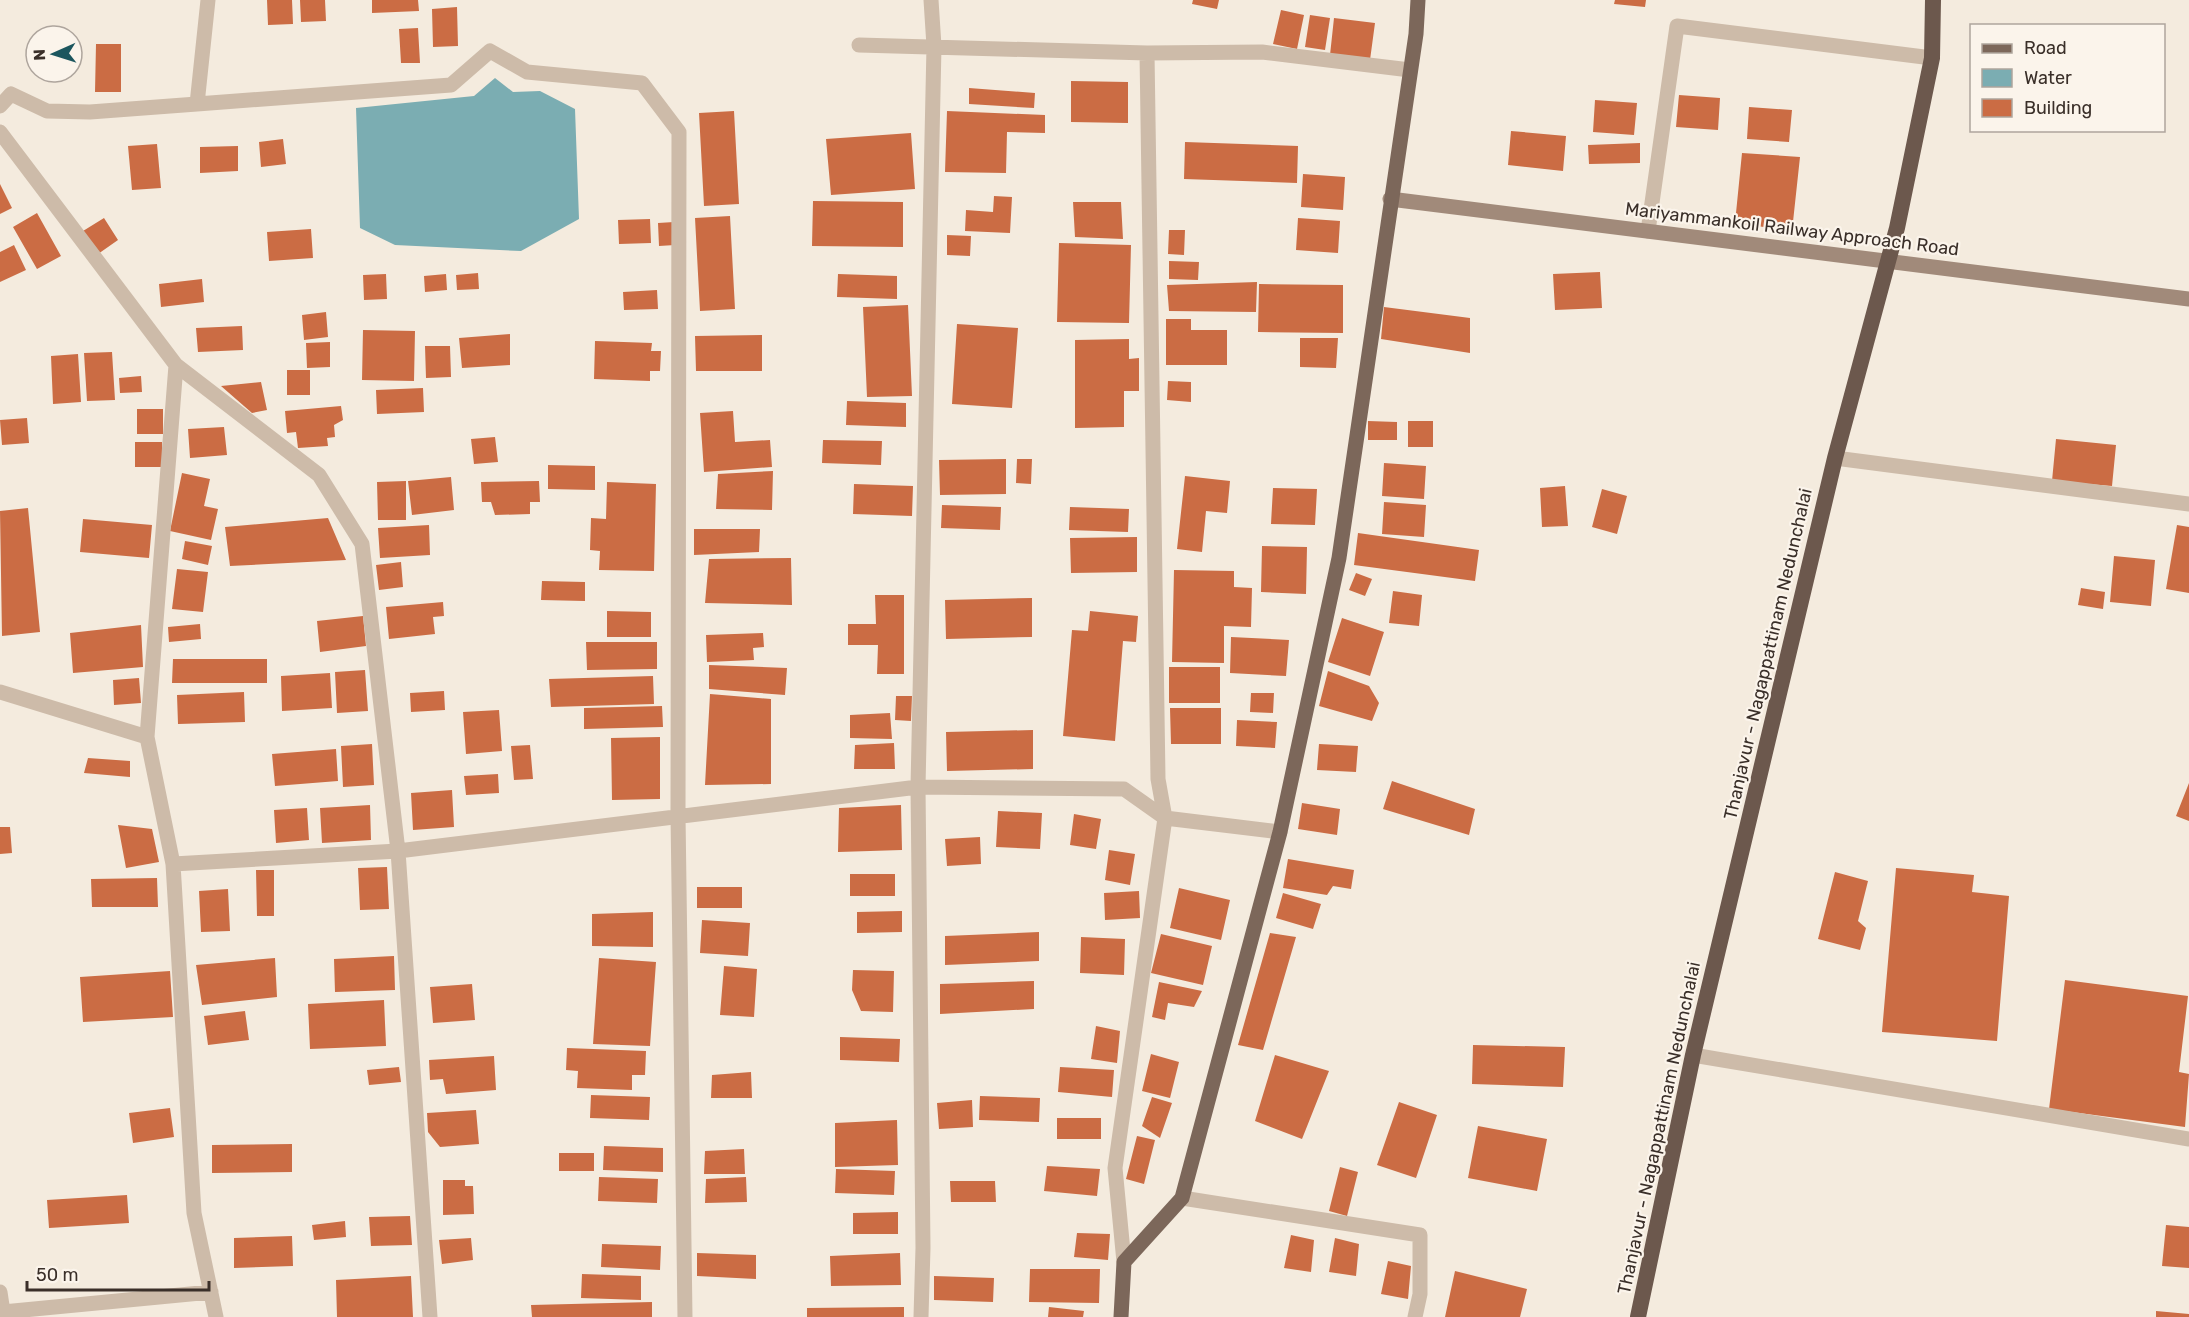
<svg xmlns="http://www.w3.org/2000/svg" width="2189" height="1317" font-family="Rubik,sans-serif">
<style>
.water{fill:#7badb2}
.building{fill:#cb6c44}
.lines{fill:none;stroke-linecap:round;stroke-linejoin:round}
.minor{stroke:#cdbba9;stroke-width:15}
.secondary{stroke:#a18a7a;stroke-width:15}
.primary{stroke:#7c675a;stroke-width:15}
.trunk{stroke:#6c584d;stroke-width:16}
.labels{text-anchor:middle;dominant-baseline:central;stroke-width:4.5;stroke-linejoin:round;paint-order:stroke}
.street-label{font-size:18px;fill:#3a2f29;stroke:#fbf4eb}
</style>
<rect width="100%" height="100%" fill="#f4ebde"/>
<path class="water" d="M495,78L513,92L540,91L575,109L579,219L521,251L395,245L360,228L356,108L474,96Z"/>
<path class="building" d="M267,0H292L293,24L268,25Z
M300,0H325L326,21L301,22Z
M372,0H418L419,11L372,13Z
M1193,0H1219L1217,9L1192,4Z
M1615,0H1646L1645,7L1614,4Z
M457,7L458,46L433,47L432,9Z
M1281,10L1304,15L1297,49L1273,44Z
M1310,15L1330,18L1325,50L1305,47Z
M1334,18L1375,23L1370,60L1330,55Z
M418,28L420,63H401L399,29Z
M96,44H121V92H95Z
M1071,81L1128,82V123L1071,122Z
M969,88L1035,93L1034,108L969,104Z
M1679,95L1720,98L1718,130L1676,127Z
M1595,100L1637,103L1634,135L1593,132Z
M1749,107L1792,110L1789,142L1747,139Z
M734,111L739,204L704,206L699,113Z
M947,111L1045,115V133L1007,132L1006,173L945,172Z
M1511,131L1566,136L1563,171L1508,165Z
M911,133L915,189L831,195L826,139Z
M283,139L286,164L261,167L259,142Z
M1185,142L1298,146L1297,183L1184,179Z
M1640,143V163L1589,164L1588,145Z
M157,144L161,188L132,190L128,146Z
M238,146V171L200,173V147Z
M1742,153L1800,157L1792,231L1735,223Z
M1303,174L1345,177L1343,210L1301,207Z
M0,184L12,208L0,214Z
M994,196L1012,197L1010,233L965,231L966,210L993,212Z
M813,201L903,202V247L812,246Z
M1073,202H1121L1123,239L1075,237Z
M37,213L61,256L37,269L13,227Z
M730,216L735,309L700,311L695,218Z
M104,218L118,240L98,254L83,231Z
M1298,218L1340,221L1338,253L1296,250Z
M650,219L651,243L619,244L618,220Z
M674,222L675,245L659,246L658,223Z
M311,229L313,258L269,261L267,232Z
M1169,230H1185L1184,255L1168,254Z
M947,235L971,236L970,256L947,255Z
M1059,243L1131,245L1129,323L1057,322Z
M14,245L26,270L0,282V252Z
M1169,261L1199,262L1198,280L1169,279Z
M1600,272L1602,308L1555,310L1553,274Z
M478,273L479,289L457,290L456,275Z
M386,274L387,299L364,300L363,275Z
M446,274L447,290L425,292L424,276Z
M838,274L897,276V299L837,297Z
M202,279L204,302L161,307L159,284Z
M1257,282L1256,312L1169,311L1167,285Z
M1259,284L1343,285V333L1258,332Z
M657,290L658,309L624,310L623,292Z
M908,305L912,396L867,397L863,307Z
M1384,307L1470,318V353L1381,339Z
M326,312L328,337L304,340L302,315Z
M1166,319H1191V330H1227V365H1166Z
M957,324L1018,328L1012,408L952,404Z
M242,326L243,350L198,352L196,328Z
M363,330L415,331L414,381L362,380Z
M510,334V365L462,368L459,338Z
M762,335V371H696L695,336Z
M1300,338H1338L1336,368L1300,367Z
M1129,339V359L1139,358V391H1124V427L1075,428V340Z
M595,341L652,343L651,351H661L660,371H650V381L594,379Z
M330,342V367L307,368L306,343Z
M425,346H450L451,377L426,378Z
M112,352L115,400L87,401L84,353Z
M78,354L81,402L53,404L51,356Z
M287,370H310V395H287Z
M141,376L142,392L120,393L119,378Z
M1168,381L1191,382V402L1167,400Z
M261,382L267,410L252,413L221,386Z
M423,388L424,412L377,414L376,390Z
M847,401L906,403V427L846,425Z
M341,406L343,420L334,425L335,437L327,438L328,446L298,448L296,432L287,433L285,411Z
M137,409H163V434H137Z
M733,411L735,442L770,440L772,467L704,472L700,413Z
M27,418L29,443L2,445L0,420Z
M1368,421L1397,422V440H1368Z
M1408,421H1433V447H1408Z
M224,427L227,455L190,458L188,429Z
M495,437L498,462L474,464L471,439Z
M2056,439L2116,445L2112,486L2052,481Z
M823,440L882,441L881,465L822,463Z
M135,442H162V467H135Z
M1006,459V494L940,495L939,460Z
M1017,459H1032L1031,484L1016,483Z
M1384,463L1426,466L1424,499L1382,496Z
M548,465L595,466V490L548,489Z
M773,471L772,510L716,509L718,474Z
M182,473L210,479L204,506L218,509L211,540L170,531Z
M1185,476L1230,481L1227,513L1206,511L1202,552L1177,549Z
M451,477L454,510L412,515L408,481Z
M406,481V520H378L377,482Z
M539,481L540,502H530V514L495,515L491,502H482L481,482Z
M607,482L656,484L654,571L599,570L600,551L590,550L591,518L606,519Z
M854,484L913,486L912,516L853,514Z
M1565,486L1568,526L1542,527L1540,488Z
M1273,488L1317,489L1315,525L1271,524Z
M1602,489L1627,496L1617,534L1592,527Z
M1384,502L1426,505L1424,537L1382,534Z
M942,505L1001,507L1000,530L941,528Z
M1070,507L1129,509L1128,532L1069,530Z
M28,508L40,632L2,636L0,511Z
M328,518L346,560L230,566L225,527Z
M83,519L152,525L149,558L80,552Z
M429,525L430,555L380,558L378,528Z
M2177,525L2189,527V593L2166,589Z
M694,529H760L759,552L694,555Z
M1358,533L1479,550L1475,581L1354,565Z
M1137,537V572L1071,573L1070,538Z
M185,541L212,546L208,565L182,559Z
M1262,546L1307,547L1306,594L1261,592Z
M2114,556L2155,560L2151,606L2110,602Z
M791,558L792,605L705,603L709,559Z
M401,562L403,587L379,590L376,565Z
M177,569L208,572L203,612L172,609Z
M1174,570L1234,571V587L1252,588L1251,627L1224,626V663L1172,662Z
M1356,573L1372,579L1365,596L1349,590Z
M542,581L585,582V601L541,600Z
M2081,588L2105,592L2103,609L2078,605Z
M1393,591L1422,595L1419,626L1389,623Z
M875,595H904V674H877L878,645H848V624H876Z
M1032,598V637L946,639L945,600Z
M443,602L444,616L433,617L435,634L389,639L386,607Z
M607,611L651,612V637H607Z
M1090,611L1138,616L1136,642L1123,641L1115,741L1063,736L1072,630L1088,631Z
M363,616L366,646L320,652L317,621Z
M1342,618L1384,632L1370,676L1328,662Z
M200,624L201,639L169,642L168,627Z
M141,625L143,667L73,673L70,633Z
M763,633L764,647L753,648L754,660L707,662L706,635Z
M1231,637L1289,640L1286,676L1230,673Z
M586,642H657V669L587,670Z
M173,659H267V683H172Z
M709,665L787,668L785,695L709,689Z
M1169,667H1220V703H1169Z
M365,670L368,711L337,713L335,672Z
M1328,671L1369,686L1379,703L1372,721L1319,706Z
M330,673L332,708L282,711L281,676Z
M653,676L654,704L551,707L549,679Z
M139,678L141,703L114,705L113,680Z
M444,691L445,710L411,712L410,693Z
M244,692L245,722L178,724L177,695Z
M1251,693H1274L1273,713L1250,712Z
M710,694L771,699V784L705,785Z
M896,696H912L911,721L895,720Z
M662,706L663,727L584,729V708Z
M1170,708H1221V744H1171Z
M499,710L502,751L466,754L463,712Z
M890,713L892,739L850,738V715Z
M1237,720L1277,722L1275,748L1236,746Z
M1033,730V769L947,771L946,732Z
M660,737V799L612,800L611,738Z
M894,743L895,769H854L855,745Z
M372,744L374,785L343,787L341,746Z
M1319,744L1358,746L1356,772L1317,770Z
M530,745L533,779L514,780L511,746Z
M336,749L338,781L275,786L272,754Z
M88,758L130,761V777L84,773Z
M498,774L499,793L466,795L464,776Z
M1392,781L1475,809L1469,835L1383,809Z
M2189,783V821L2176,816Z
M452,790L454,827L413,830L411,793Z
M1302,803L1340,809L1337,835L1298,829Z
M370,805L371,840L322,843L320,808Z
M901,805L902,850L838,852L839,808Z
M307,808L309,840L276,843L274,810Z
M998,811L1042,813L1040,849L996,847Z
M1074,814L1101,819L1096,849L1070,845Z
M118,825L152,829L159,862L126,868Z
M0,827H10L12,853L0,854Z
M980,837L981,864L947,866L945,839Z
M1109,850L1135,854L1130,885L1105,880Z
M1288,859L1354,870L1351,889L1333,886L1327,895L1283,888Z
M387,867L389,909L360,910L358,868Z
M1896,868L1974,875L1972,892L2009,896L1997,1041L1882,1032Z
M256,870H274V916H257Z
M1835,872L1868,881L1858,921L1866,928L1860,950L1818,939Z
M850,874H895V896H850Z
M157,878L158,907H92L91,879Z
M697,887H742V908H697Z
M1179,888L1230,900L1221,940L1170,928Z
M228,889L230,931L201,932L199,891Z
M1139,891L1140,918L1105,920L1104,893Z
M1283,893L1321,904L1313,929L1276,918Z
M902,911V932L857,933V912Z
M653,912V947L592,946V914Z
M702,920L750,923L748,956L700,953Z
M1039,932V961L945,965V936Z
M1270,933L1296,937L1263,1050L1238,1045Z
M1161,934L1212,946L1203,985L1151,973Z
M1081,937L1125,939L1124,975L1080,973Z
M394,956L395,990L335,992L334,959Z
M275,958L277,997L202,1005L196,965Z
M599,958L656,962L650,1046L593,1044Z
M724,966L757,969L754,1017L720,1015Z
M853,970L894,971L893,1012L861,1011L852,990Z
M170,971L173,1017L83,1022L80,977Z
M2065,980L2188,996L2179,1072L2189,1074L2185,1127L2049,1109Z
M1034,981V1009L940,1014V984Z
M1159,982L1202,991L1194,1007L1168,1003L1165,1020L1152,1017Z
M472,984L475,1020L433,1023L430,987Z
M384,1000L386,1046L310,1049L308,1004Z
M245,1011L249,1040L208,1045L204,1016Z
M1096,1026L1120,1031L1117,1063L1091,1059Z
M840,1037L900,1039L899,1062L840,1060Z
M1473,1045L1565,1047L1563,1087L1472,1084Z
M567,1048L646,1051L645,1075H632V1090L577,1088L578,1071L566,1070Z
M1151,1054L1179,1062L1170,1098L1142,1091Z
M1275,1055L1329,1071L1302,1139L1255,1121Z
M494,1056L496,1090L446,1094L443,1079L430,1080L429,1060Z
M399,1067L401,1082L369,1085L367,1070Z
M1060,1067L1114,1070L1112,1097L1058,1092Z
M751,1072L752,1098H711L712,1075Z
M591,1095L650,1097L649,1120L590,1118Z
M980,1096L1040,1098L1039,1122L979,1120Z
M1152,1097L1172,1103L1160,1138L1142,1126Z
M972,1100L973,1127L939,1129L937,1103Z
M1399,1102L1437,1115L1416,1178L1377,1165Z
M170,1108L174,1137L133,1143L129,1113Z
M476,1110L479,1144L440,1147L428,1132L427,1113Z
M1057,1118H1101V1139H1057Z
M897,1120L898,1165L835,1167V1123Z
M1478,1126L1547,1139L1537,1191L1468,1178Z
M1137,1136L1155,1140L1144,1184L1126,1179Z
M292,1144V1172L212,1173V1145Z
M604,1146L663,1148V1172L603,1170Z
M744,1149L745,1174H704L705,1151Z
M559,1153H594V1171H559Z
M1047,1166L1100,1169L1097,1196L1044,1191Z
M1340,1167L1358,1172L1347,1216L1329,1211Z
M836,1169L895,1171L894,1195L835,1193Z
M599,1177L658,1179L657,1203L598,1201Z
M746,1177L747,1202L705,1203L706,1179Z
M443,1180H465V1186H473L474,1214L443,1215Z
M950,1181H995L996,1202H951Z
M127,1195L129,1223L49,1228L47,1200Z
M898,1212V1234H853V1213Z
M410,1216L412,1245L371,1246L369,1217Z
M345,1221L346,1237L314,1240L312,1225Z
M2166,1225L2189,1227V1268L2162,1266Z
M1077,1233L1110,1234L1108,1260L1074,1257Z
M1291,1235L1314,1240L1311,1272L1284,1268Z
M292,1236L293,1266L234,1268V1238Z
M471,1238L473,1260L442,1264L439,1240Z
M1335,1238L1359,1244L1356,1276L1329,1272Z
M602,1244L661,1246L660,1270L601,1267Z
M697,1253L756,1255V1279L697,1276Z
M900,1253L901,1285L831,1286L830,1256Z
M1388,1261L1411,1266L1408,1299L1381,1294Z
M1030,1269H1100L1099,1303L1029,1302Z
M1455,1271L1527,1289L1520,1317H1445Z
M582,1274L641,1276V1300L581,1298Z
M411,1276L413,1317H337L336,1280Z
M934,1276L994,1278L993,1302L934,1300Z
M652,1302V1317H532L531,1305Z
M904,1307V1317H807V1308Z
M1049,1307L1084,1311L1083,1317H1048Z
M2156,1311L2189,1314V1317H2156Z"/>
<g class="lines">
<path class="minor" d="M859,45L1147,53L1262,52L1410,70
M197,104L451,85L490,51L527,72L642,83L679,132L678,815L685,1317
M0,106L11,94L47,111L90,112L197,104L208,0
M0,132L176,365L319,475L362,544L398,851L430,1317
M1648,231L1677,26L1932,58
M176,365L147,737L173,864L194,1213L216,1317
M1835,458L2189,504
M0,692L147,737
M173,864L398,851L918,787L1124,789L1165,818L1280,832
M1693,1055L2189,1139
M1182,1198L1420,1235V1294L1415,1317
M1124,1262L1115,1168L1165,818L1158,779L1147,53
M0,1292L3,1312
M4,1317L3,1312L211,1292
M921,1317L923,1248L918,787L934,46L931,0"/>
<path class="secondary" d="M1390,199L2189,299"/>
<path class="primary" d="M1121,1317L1124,1262L1182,1198L1280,832L1339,558L1416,34L1418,0"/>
<path class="trunk" d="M1638,1317L1693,1055L1835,458L1897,228L1932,58L1933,0"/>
</g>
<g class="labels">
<g class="street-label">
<text transform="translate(1792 229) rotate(7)">Mariyammankoil Railway Approach Road</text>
<text transform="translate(1768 654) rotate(-77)">Thanjavur - Nagappattinam Nedunchalai</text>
<text transform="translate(1659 1128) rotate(-78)">Thanjavur - Nagappattinam Nedunchalai</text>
</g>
</g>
<rect x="1970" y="24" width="195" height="108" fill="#fbf4eb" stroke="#aea59d" stroke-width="1.5"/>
<rect x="1982" y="44" width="30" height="9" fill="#7c675a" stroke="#aea59d" stroke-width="1.5"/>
<text x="2024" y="54" font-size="18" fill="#3a2f29">Road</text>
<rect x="1982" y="69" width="30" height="18" fill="#7badb2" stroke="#aea59d" stroke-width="1.5"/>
<text x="2024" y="84" font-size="18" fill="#3a2f29">Water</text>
<rect x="1982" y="99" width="30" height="18" fill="#cb6c44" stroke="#aea59d" stroke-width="1.5"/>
<text x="2024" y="114" font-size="18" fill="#3a2f29">Building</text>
<g transform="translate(54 54) rotate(267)"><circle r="28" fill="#fbf4eb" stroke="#aea59d" stroke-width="1.5"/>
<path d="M0-4.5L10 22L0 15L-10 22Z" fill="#1c565e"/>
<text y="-9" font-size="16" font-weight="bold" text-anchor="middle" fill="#3a2f29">N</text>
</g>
<path d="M27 1281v9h182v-9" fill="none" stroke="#3a2f29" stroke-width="3"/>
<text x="36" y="1281" font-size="18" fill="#3a2f29" stroke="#fbf4eb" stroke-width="4.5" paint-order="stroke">50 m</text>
</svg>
